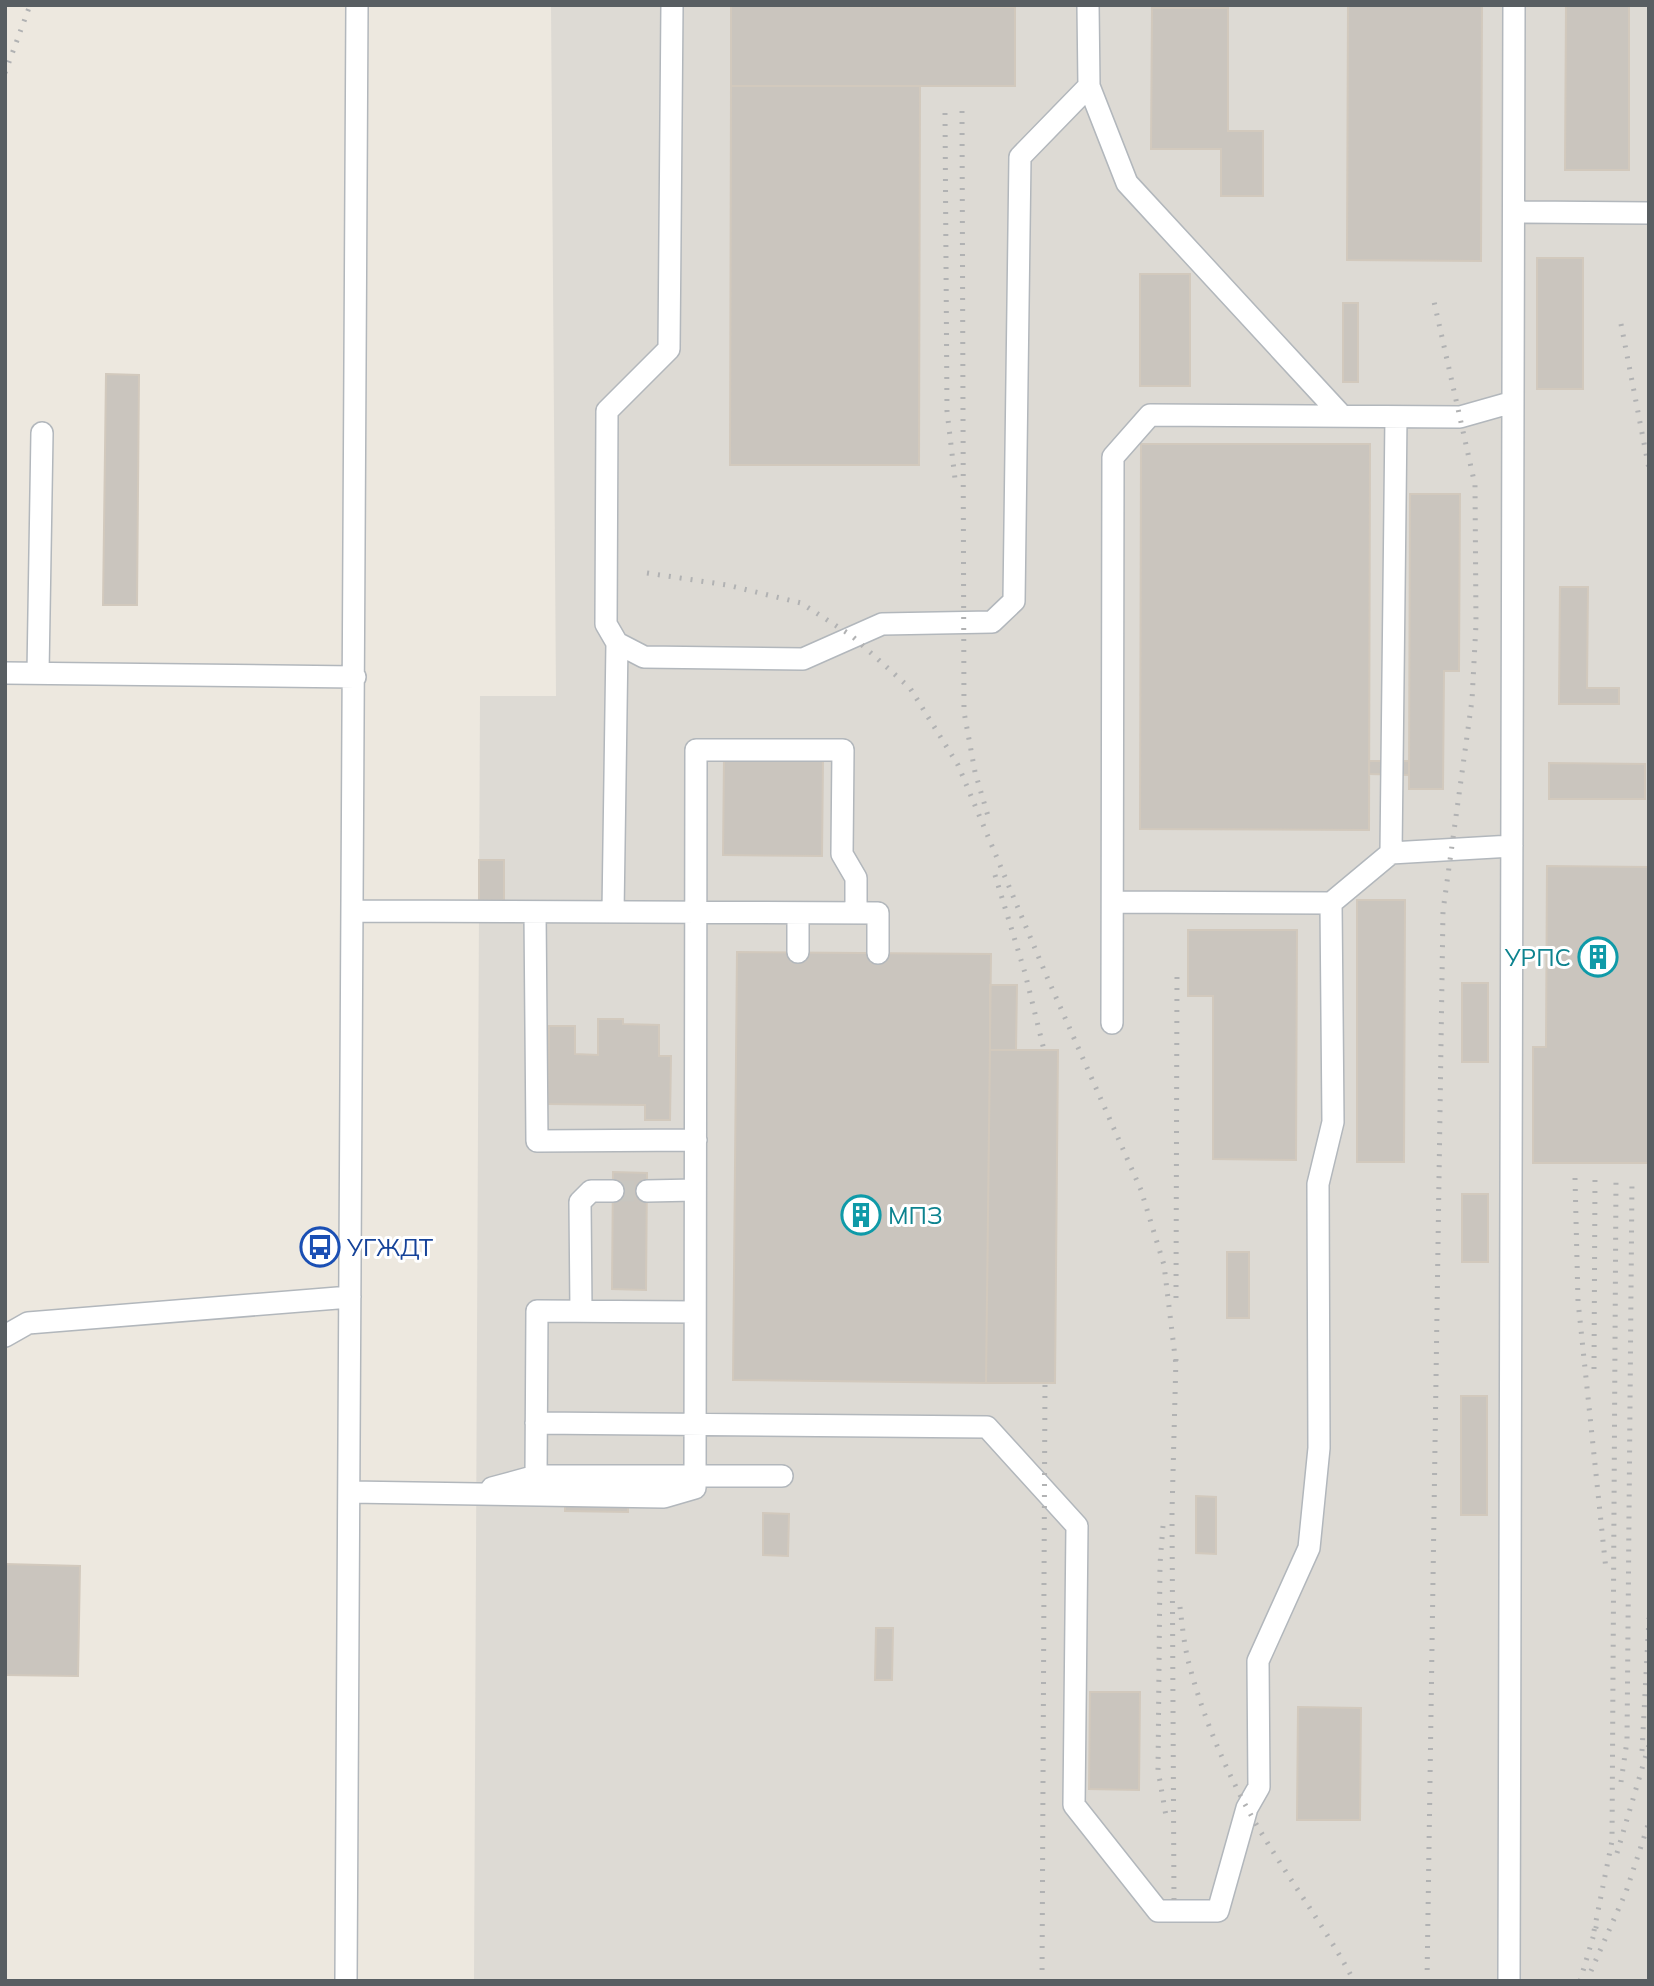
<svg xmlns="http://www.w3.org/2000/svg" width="1654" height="1986" font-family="Mulish,sans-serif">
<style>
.industrial{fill:#dddad4}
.building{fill:#cac5be;stroke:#d2c9bd;stroke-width:2}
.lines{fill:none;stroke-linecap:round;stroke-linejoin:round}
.minor-tunnel{stroke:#c8c6c0;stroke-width:21;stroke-dasharray:21 10;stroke-linecap:butt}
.minor-casing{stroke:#b2b7bc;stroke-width:24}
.minor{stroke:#fff;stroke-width:21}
.rail{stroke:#b1b2b3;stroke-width:5;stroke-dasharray:2 9;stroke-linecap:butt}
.labels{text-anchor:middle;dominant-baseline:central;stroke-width:6;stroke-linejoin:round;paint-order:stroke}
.culture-label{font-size:24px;fill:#0d838f;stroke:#fff;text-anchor:end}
.transit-label{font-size:24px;fill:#164399;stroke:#fff;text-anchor:start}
</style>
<rect width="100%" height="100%" fill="#ede8df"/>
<path class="industrial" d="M551,5H1649V1981H474L480,696H556Z"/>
<path class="building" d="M904,5H1015V7H904Z
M1348,5H1482L1481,261L1347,260Z
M1566,5H1629V170H1565Z
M731,6L1015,7V86H731Z
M1152,8H1228V131H1263V196H1221V149H1151Z
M731,86H920L919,465H730Z
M1537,258H1583V389H1537Z
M1140,274H1190V386H1140Z
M1343,303H1358V382H1343Z
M106,374L139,375L137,605H103Z
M1141,444H1370L1369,830L1140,829Z
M1410,494H1460L1459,671H1444L1443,789H1409Z
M1560,587H1588L1587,688H1619V704H1559Z
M724,759L823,760L822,856L723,855Z
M1369,761H1409V775L1369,774Z
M1549,763L1645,764V799H1549Z
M479,860H504V900H479Z
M1547,866L1649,867V1163H1533V1047H1546Z
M1357,900H1405L1404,1162H1357Z
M1188,930H1297L1296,1160L1213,1159V996H1188Z
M737,952L991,954L986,1383L733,1380Z
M1462,983H1488V1062H1462Z
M990,985H1017L1016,1050H990Z
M598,1019H623V1024L659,1025V1056H671L670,1120H645V1105L548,1104L549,1026H575V1054L598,1055Z
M990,1050H1058L1055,1383H986Z
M613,1172L647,1173L646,1290L612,1289Z
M1462,1194H1488V1262H1462Z
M1227,1252H1249V1318H1227Z
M1461,1396H1487V1515H1461Z
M565,1485L628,1486V1512L565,1511Z
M1196,1496L1216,1497V1554L1196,1553Z
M763,1513L789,1514L788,1556L763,1555Z
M5,1564L80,1566L78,1676L5,1675Z
M876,1628H893L892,1680H875Z
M1090,1692H1140L1139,1790L1089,1789Z
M1298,1707L1361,1708L1360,1820H1297Z"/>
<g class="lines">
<path class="minor-tunnel" d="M613,1191H647"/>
<g class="minor-casing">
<path id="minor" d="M1089,86L1127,183L1342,416
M1514,212L1649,213
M617,643L644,657L803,659L882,624L992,622L1014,601L1020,157L1089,86L1088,5
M5,673L355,677
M38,673L42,433
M1391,853L1512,846
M1113,902L1331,903L1391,853L1396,417
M353,911L878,913V953
M535,912L537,1141L696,1140
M613,912L617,643L606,624L607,411L669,349L672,5
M798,913V952
M1112,1023L1113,457L1150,415L1460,417L1513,402
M647,1191L695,1190
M581,1311L580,1202L591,1191H613
M5,1336L28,1323L350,1297
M536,1423L987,1427L1077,1526L1074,1805L1158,1911H1218L1247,1808L1259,1787L1258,1661L1309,1548L1319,1448L1318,1184L1333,1122L1331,903
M536,1476L537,1311L695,1312
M492,1488L536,1476H782
M350,1492L664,1497L695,1488L696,750H843L842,854L856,878V913
M346,1981L357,5
M1509,1981L1514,5"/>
</g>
<use href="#minor" class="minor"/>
<path class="rail" d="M5,73L30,5
M962,111L964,712L975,772L988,816
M945,113L947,411L955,479
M1621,324L1649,469
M647,573L727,585L801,603L852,636L910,688L958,765L1047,977L1141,1190L1164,1265L1176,1365
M995,875L1025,973L1044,1050
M1575,1178L1578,1301L1606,1570
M1176,1298L1177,976
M1594,1369L1595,1178
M1163,1526L1160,1564L1158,1770L1166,1816
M1180,1607C1182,1624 1184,1643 1188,1660C1201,1711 1222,1762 1247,1808C1280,1868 1322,1921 1354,1981
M1642,1751L1649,1618
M1621,1782L1627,1741L1632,1179
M1617,1853L1649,1745
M1174,1900L1172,1512L1176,1358
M1594,1931L1612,1841L1616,1179
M1591,1971L1626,1892L1649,1822
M1042,1981L1045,1383
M1427,1981L1443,911L1472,700L1476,624L1475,485L1433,297
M1580,1981L1597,1924"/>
</g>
<defs>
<g id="building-ring" transform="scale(2.0125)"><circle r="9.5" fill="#fff" stroke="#0f9aa8" stroke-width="1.5"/><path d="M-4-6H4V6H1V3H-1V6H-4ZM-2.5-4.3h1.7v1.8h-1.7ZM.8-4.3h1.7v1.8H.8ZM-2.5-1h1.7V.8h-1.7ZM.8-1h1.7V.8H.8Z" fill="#0f9aa8"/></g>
<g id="bus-ring" transform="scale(2.0125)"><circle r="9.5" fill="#fff" stroke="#1a4fb4" stroke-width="1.5"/><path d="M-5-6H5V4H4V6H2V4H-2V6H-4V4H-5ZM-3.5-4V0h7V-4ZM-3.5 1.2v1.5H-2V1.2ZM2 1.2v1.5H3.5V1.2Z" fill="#1a4fb4"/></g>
</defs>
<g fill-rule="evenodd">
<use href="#building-ring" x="1598" y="957"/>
<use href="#building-ring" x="861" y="1215"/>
<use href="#bus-ring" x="320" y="1247"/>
</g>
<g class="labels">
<g class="culture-label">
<text x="1571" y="957">УРПС</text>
<text x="888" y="1215" text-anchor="start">МПЗ</text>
</g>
<g class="transit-label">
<text x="347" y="1247">УГЖДТ</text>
</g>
</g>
<rect width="1654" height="1986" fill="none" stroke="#585e62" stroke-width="14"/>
</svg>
